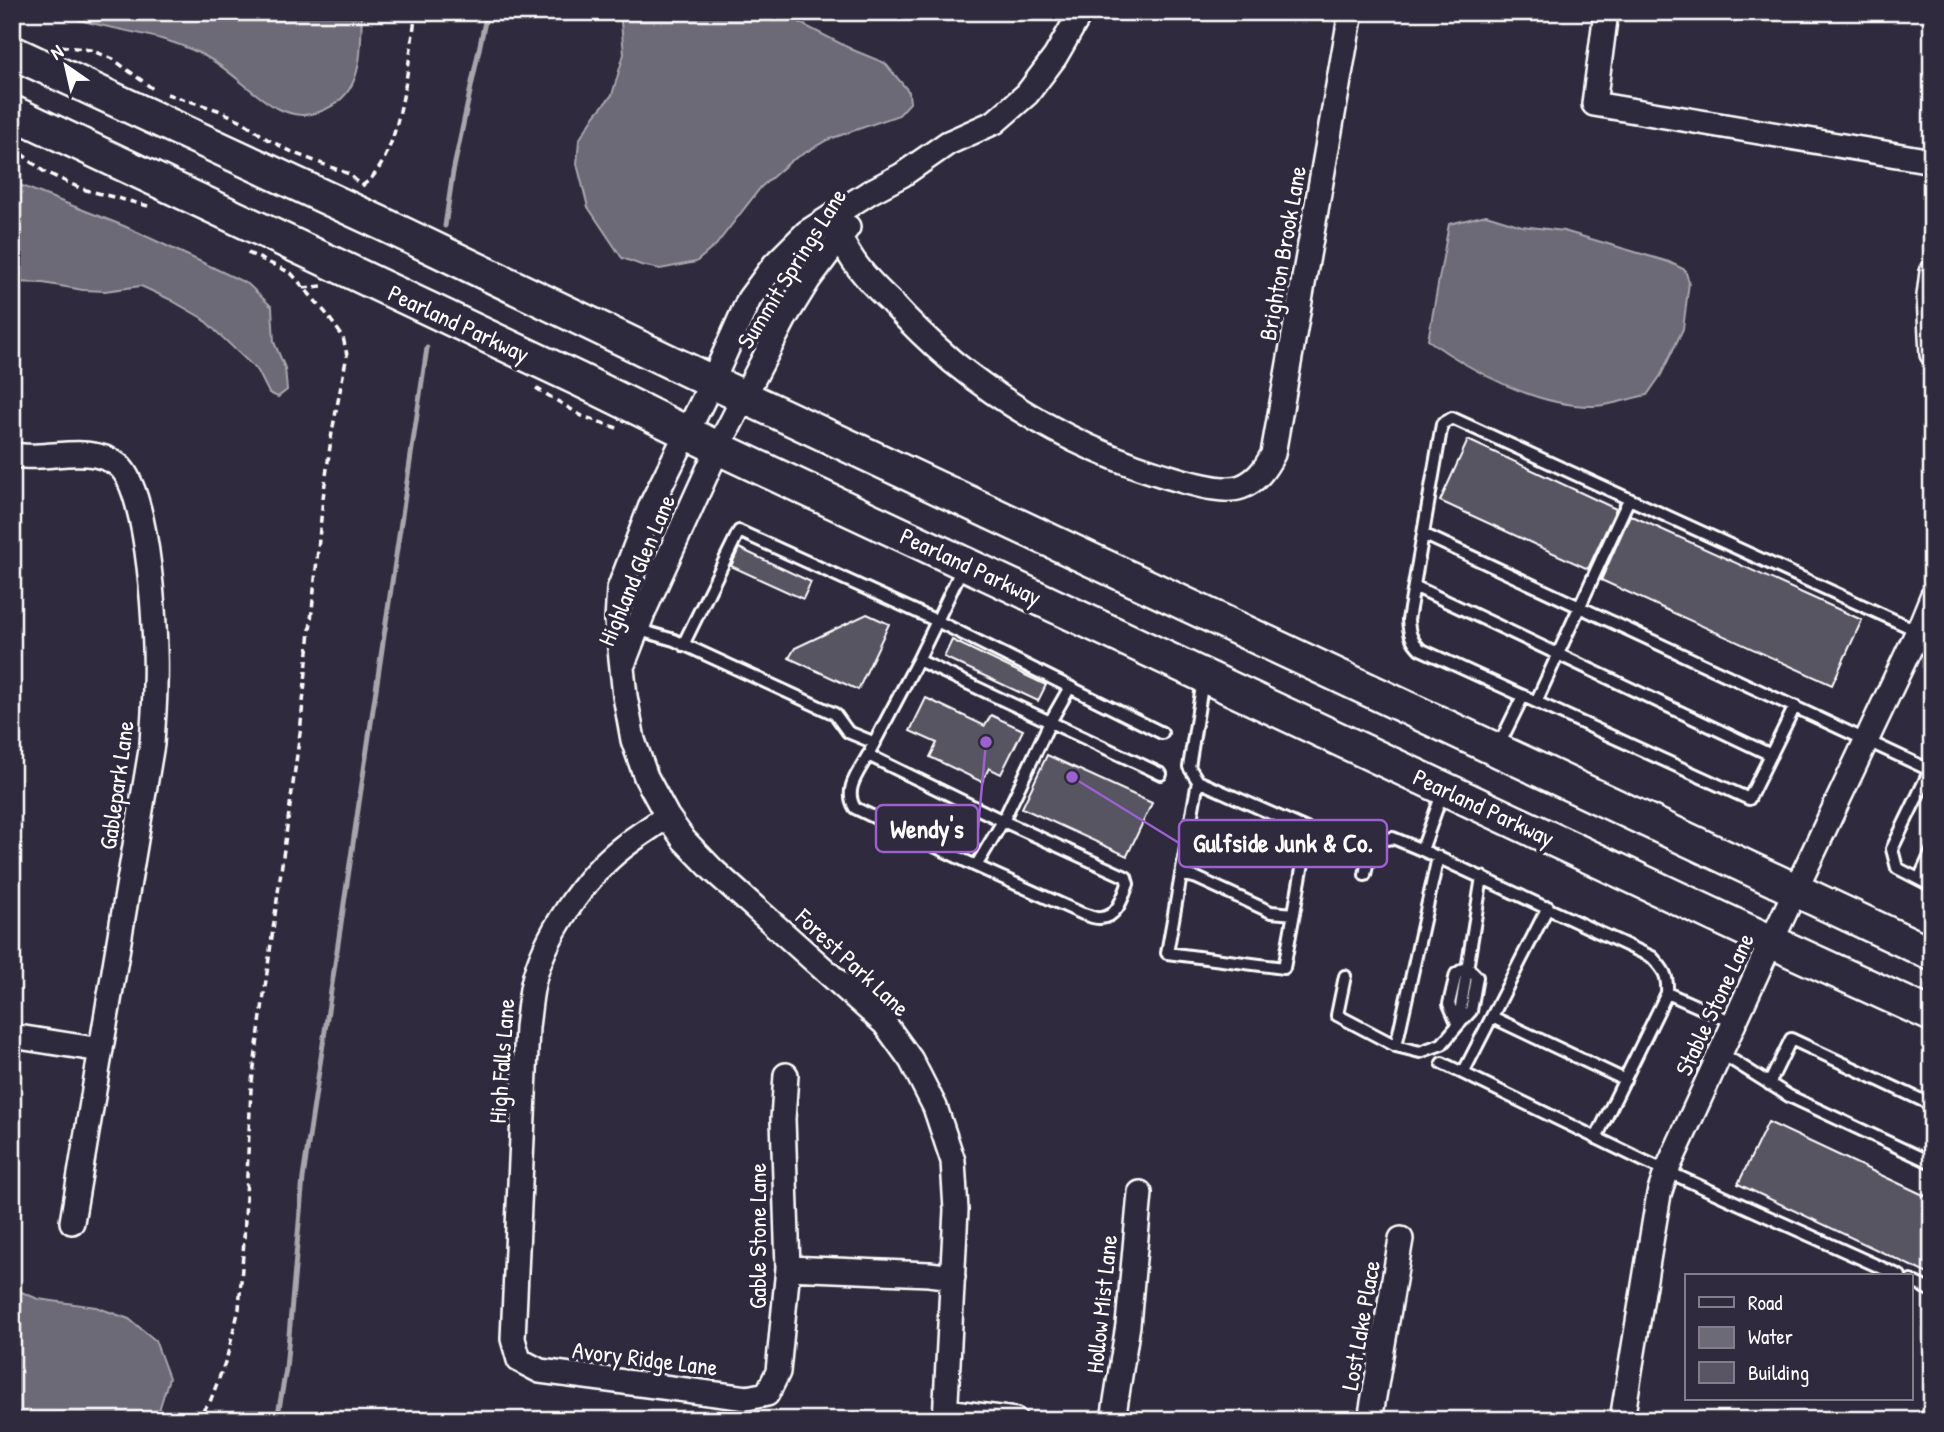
<svg xmlns="http://www.w3.org/2000/svg" width="1944" height="1432" font-family="'Patrick Hand',sans-serif">
<style>
.water{fill:#6d6a77;stroke:#a7a6ad;stroke-width:2}
.lines{fill:none;stroke-linecap:round;stroke-linejoin:round}
.stream{stroke:#a7a6ad;stroke-width:5}
.building{fill:#595564;stroke:#fff;stroke-width:2}
.lane-casing{stroke:#fff;stroke-width:16}
.street-casing{stroke:#fff;stroke-width:28}
.secondary-casing{stroke:#fff;stroke-width:37}
.path{stroke:#fff;stroke-width:3.5;stroke-dasharray:7 5;stroke-linecap:butt}
.lane{stroke:#2f2a3d;stroke-width:10}
.street{stroke:#2f2a3d;stroke-width:23}
.secondary{stroke:#2f2a3d;stroke-width:32}
.labels{text-anchor:middle;dominant-baseline:central;stroke-width:7;stroke-linejoin:round;paint-order:stroke}
.street-label{font-size:24px;fill:#fff;stroke:#2f2a3d}
.leader{fill:none;stroke:#9c61cf;stroke-width:2.5}
.callout-dot{fill:#9c61cf;stroke:#2f2a3d;stroke-width:2.5}
.callout{fill:#2f2a3d;stroke:#9c61cf;stroke-width:2.5}
.callout-label{font-size:26px;text-anchor:middle;font-weight:bold;fill:#fff}
</style>
<rect width="100%" height="100%" fill="#2f2a3d"/>
<filter id="ink" filterUnits="userSpaceOnUse"><feTurbulence type="fractalNoise" baseFrequency=".0143" numOctaves="2"/><feDisplacementMap in="SourceGraphic" scale="14" xChannelSelector="R" yChannelSelector="G"/><feConvolveMatrix kernelMatrix="1 2 1 2 8 2 1 2 1" color-interpolation-filters="sRGB"/></filter>
<g filter="url(#ink)">
<path class="water" d="M70,12H362C360,53 365,96 319,112C302,118 288,114 273,106C248,91 229,68 203,55C164,35 120,31 79,20Z
M620,12H785L802,24L853,50L885,63L909,92L910,103L899,115L827,140L791,161L761,187L716,245L696,262L660,269L641,265L622,258L588,207L577,164L579,140L595,115L612,95L624,54Z
M12,182L124,226L195,259L248,284L272,307L274,342L285,368L287,390L278,397L269,393L258,371L202,318L169,299L141,286L105,291L83,290L43,283L12,282Z
M1486,215L1522,226L1564,231L1669,262L1685,270L1689,282L1683,329L1661,375L1647,395C1630,398 1611,406 1594,406C1537,407 1473,372 1428,340L1449,224Z
M12,1288L38,1299L96,1307L129,1319L155,1340L169,1378L156,1420H12Z"/>
<g class="lines">
<path class="stream" d="M445,226L453,172L487,12
M277,1420L286,1369L303,1178L427,348"/>
</g>
<path class="building" d="M1468,440L1616,509L1588,569L1440,501Z
M1630,515L1862,620L1832,685L1601,580Z
M739,548L811,582L803,599L731,566Z
M867,614L889,624L858,690L789,658L795,648Z
M952,640L1046,685L1038,701L944,657Z
M926,698L985,726L991,715L1023,730L1001,774L989,768L982,782L930,757L937,743L910,731Z
M1047,755L1152,803L1127,856L1022,808Z
M1768,1122L1932,1199V1276L1738,1184Z"/>
<g class="lines">
<g class="lane-casing">
<path id="lane" d="M1423,534L1932,771
M963,566L937,621L1162,733
M1414,586L1771,755
M636,629L674,640L835,714L848,732L875,743
M683,645L739,531L937,621L918,660L1050,722L1003,821L1126,877L1128,884C1123,897 1117,918 1100,918C1095,919 1088,915 1083,914L976,866L1003,821L868,755C859,772 843,789 855,808L976,866
M1070,687L1050,722L1161,774
M1536,702L1629,499
M1795,706L1749,799L1420,649C1411,640 1409,633 1408,620L1442,424L1452,418L1918,631
M1498,747L1523,696
M871,749L918,660
M1930,770L1892,849L1897,868L1932,886
M1198,781L1167,953L1284,968L1309,830L1198,781L1189,767L1203,680
M1443,791L1422,850L1652,957C1664,970 1668,975 1667,993L1596,1138
M1181,874L1197,878L1271,912L1294,914
M1365,875L1372,841L1393,838L1422,850
M1919,879L1932,851
M1467,967L1477,977L1471,1011L1458,1025L1449,1004L1456,974Z
M1345,976L1337,1015L1396,1046L1420,1052L1442,1044L1458,1025L1482,877
M1667,993L1735,1023
M1492,1017L1625,1080
M1396,1046L1438,857
M1721,1053L1789,1096L1932,1163
M1442,1063L1644,1161L1900,1276
M1463,1073L1548,907
M1769,1084L1791,1039L1932,1105
M1911,1281L1932,1291"/>
</g>
<g class="street-casing">
<path id="street" d="M1606,12L1594,104L1932,161
M827,220C837,233 844,246 853,260C863,275 878,290 892,303C911,324 932,344 953,362C1021,417 1099,458 1183,481C1198,485 1226,493 1241,487C1257,481 1265,469 1273,454L1351,12
M1932,272L1929,296L1932,354
M12,455C21,456 30,457 39,456C64,455 96,448 118,465C150,490 157,643 155,685C155,704 153,724 152,744L72,1222
M624,662L643,613L718,448L744,397L785,318L809,279L848,227
M667,816C652,827 637,836 623,847C585,876 543,938 533,984C530,998 529,1013 527,1027L513,1339L519,1360L540,1371L747,1398L767,1394L778,1372L788,1268L783,1119L786,1075
M12,1036L101,1050
M788,1268L929,1274L953,1277
M947,1411L1015,1420
M945,1420L956,1210L953,1161L935,1107L911,1060L885,1024L713,870L684,840L667,816L646,777L633,740L625,696L617,621L619,589L652,503L712,382L749,299L774,265L807,232L870,192L902,175L948,143L995,122L1027,94L1055,57L1081,12
M1113,1420L1128,1325L1140,1193
M1370,1420L1401,1239
M1622,1420L1652,1236L1659,1194L1667,1170L1771,942L1918,631L1932,597"/>
</g>
<g class="secondary-casing">
<path id="secondary" d="M12,52L385,225L712,382L1932,954
M12,112L580,380L718,448L1748,931L1932,1015"/>
</g>
<path class="path" d="M61,46L90,50L113,59L153,89
M167,94L218,110L242,121L267,139L294,153L349,174L361,185
M12,146L43,171L82,189L152,207
M362,186C366,183 371,179 374,175C402,141 409,57 416,12
M303,288L322,286
M536,388L582,416L620,429
M195,1420L210,1402L227,1357L239,1309L244,1240L251,1089L300,733L323,498L332,432L347,355L343,337L325,312L291,273L244,251"/>
<use href="#lane" class="lane"/>
<use href="#street" class="street"/>
<use href="#secondary" class="secondary"/>
</g>
</g>
<g class="labels">
<g class="street-label">
<text transform="translate(1282 253) rotate(-80)">Brighton Brook Lane</text>
<text transform="translate(791 268) rotate(-58)">Summit Springs Lane</text>
<text transform="translate(459 323) rotate(25)">Pearland Parkway</text>
<text transform="translate(971 566) rotate(25)">Pearland Parkway</text>
<text transform="translate(636 570) rotate(-67)">Highland Glen Lane</text>
<text transform="translate(116 785) rotate(-82)">Gablepark Lane</text>
<text transform="translate(1484 807) rotate(25)">Pearland Parkway</text>
<text transform="translate(853 962) rotate(43)">Forest Park Lane</text>
<text transform="translate(1714 1004) rotate(-65)">Stable Stone Lane</text>
<text transform="translate(501 1061) rotate(-86)">High Falls Lane</text>
<text transform="translate(757 1236) rotate(-90)">Gable Stone Lane</text>
<text transform="translate(1101 1304) rotate(-84)">Hollow Mist Lane</text>
<text transform="translate(1360 1325) rotate(-80)">Lost Lake Place</text>
<text transform="translate(645 1358) rotate(7)">Avory Ridge Lane</text>
</g>
</g>
<path class="leader" d="M986 742L978 829M1072 777L1179 843"/>
<g class="callout-dot">
<circle cx="986" cy="742" r="7"/>
<circle cx="1072" cy="777" r="7"/>
</g>
<g class="callout">
<rect x="876" y="805" width="102" height="47" rx="7"/>
<rect x="1179" y="820" width="208" height="47" rx="7"/>
</g>
<g class="callout-label">
<text x="927" y="838">Wendy's</text>
<text x="1283" y="852">Gulfside Junk &amp; Co.</text>
</g>
<rect width="1944" height="1432" fill="none" stroke="#2f2a3d" stroke-width="42"/>
<rect x="21" y="21" width="1902" height="1390" fill="none" stroke="#fff" stroke-width="2.5" filter="url(#ink)"/>
<rect x="1685" y="1274" width="228" height="126" fill="#2f2a3d" stroke="#827f8b" stroke-width="2"/>
<rect x="1699" y="1297" width="35" height="10" fill="#2f2a3d" stroke="#827f8b" stroke-width="2"/>
<text x="1748" y="1310" font-size="21" fill="#ffffff">Road</text>
<rect x="1699" y="1327" width="35" height="21" fill="#6d6a77" stroke="#827f8b" stroke-width="2"/>
<text x="1748" y="1344" font-size="21" fill="#ffffff">Water</text>
<rect x="1699" y="1362" width="35" height="21" fill="#595564" stroke="#827f8b" stroke-width="2"/>
<text x="1748" y="1380" font-size="21" fill="#ffffff">Building</text>
<g transform="translate(66 66) rotate(326)" stroke="#2f2a3d" stroke-width="5" paint-order="stroke">
<path d="M0-5L12 26L0 18L-12 26Z" fill="#ffffff"/>
<text y="-10" font-size="19" font-weight="bold" text-anchor="middle" fill="#ffffff">N</text>
</g>
</svg>
